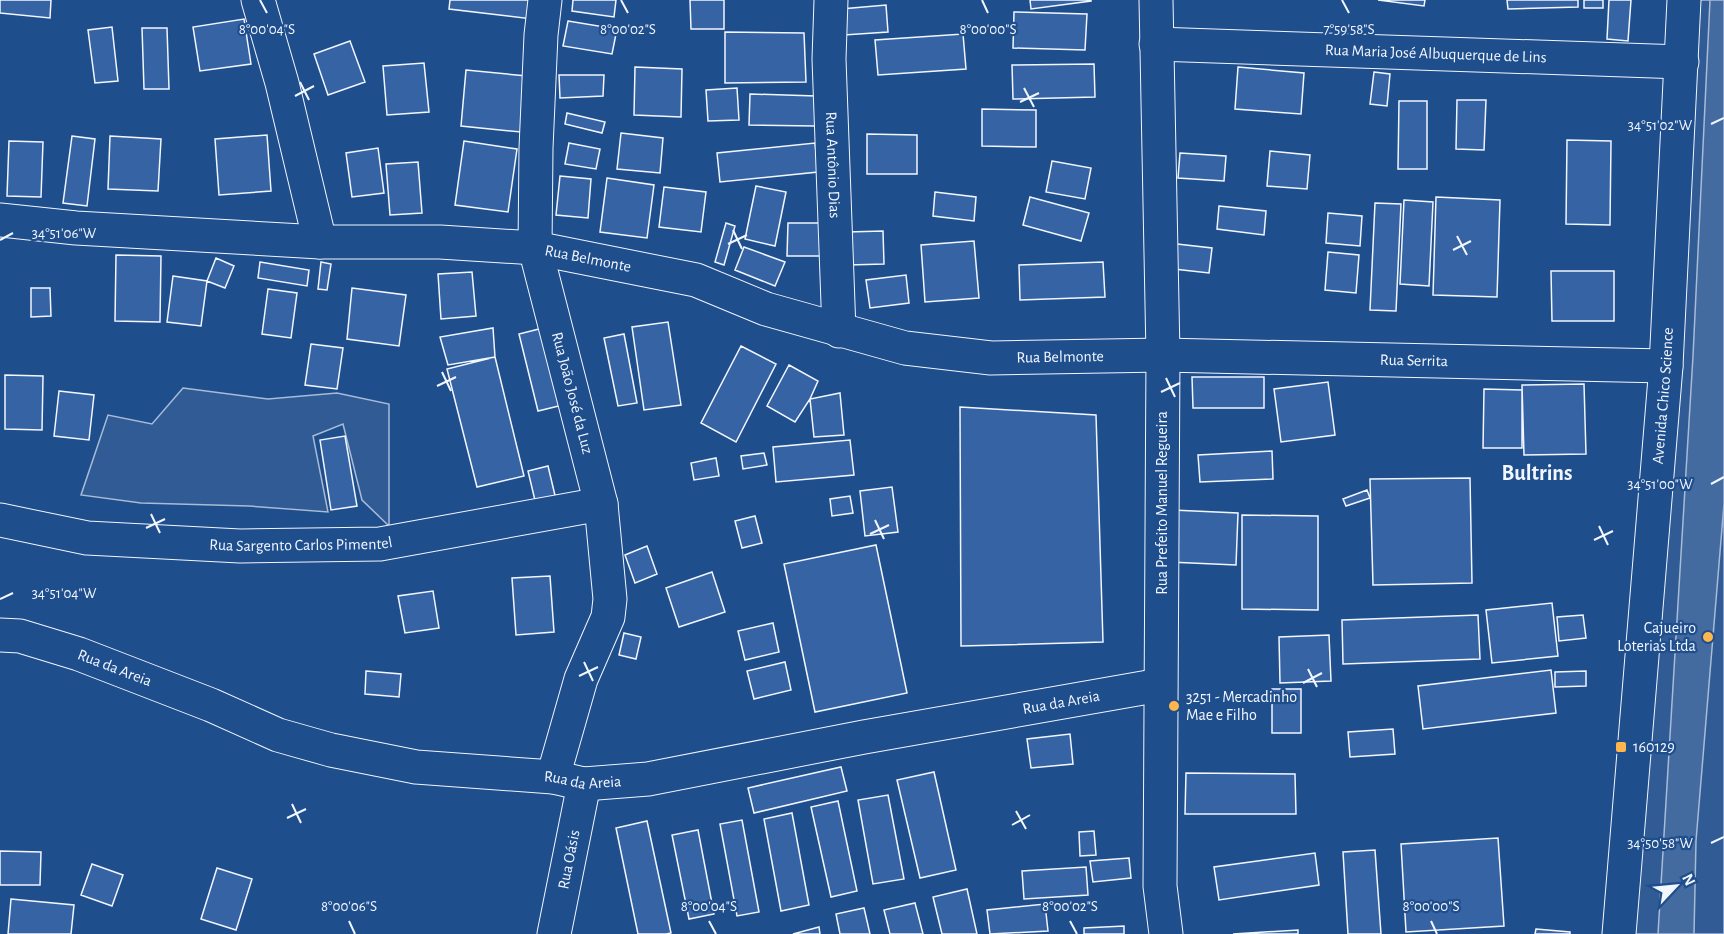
<svg xmlns="http://www.w3.org/2000/svg" width="1724" height="934" font-family="'Alegreya Sans',sans-serif">
<style>
.built{fill:#305b95;stroke:#a8bbd7;stroke-width:1.5}
.water{fill:#446ba0;stroke:#a8bbd7;stroke-width:1.5}
.building{fill:#3563a3;stroke:#f2f6ff;stroke-width:1.5}
.lines{fill:none;stroke-linecap:round;stroke-linejoin:round}
.minor-casing{stroke:#f2f6ff;stroke-width:35}
.major-casing{stroke:#f2f6ff;stroke-width:35}
.minor{stroke:#1f4e8c;stroke-width:33}
.major{stroke:#1f4e8c;stroke-width:33}
.ticks{fill:none;stroke:#f2f6ff;stroke-width:2}
.poi-dot{fill:#ffb74d;stroke:#1f4e8c;stroke-width:2}
.labels{text-anchor:middle;dominant-baseline:central;stroke-width:4.5;stroke-linejoin:round;paint-order:stroke}
.street-label{font-size:16px;fill:#f2f6ff;stroke:#1f4e8c}
.poi-label{font-size:16px;fill:#f2f6ff;stroke:#1f4e8c;text-anchor:start}
.district-label{font-size:22px;font-weight:bold;fill:#f2f6ff;stroke:#1f4e8c}
.ticks-label{font-size:15px;text-anchor:middle;fill:#f2f6ff;stroke:#1f4e8c;stroke-width:4.5;stroke-linejoin:round;paint-order:stroke}
</style>
<rect width="100%" height="100%" fill="#1f4e8c"/>
<path class="built" d="M1697,0H1724V934H1631Z
M183,388L268,399L337,393L389,404V526L362,500L343,424L313,436L328,512L249,506L141,503L81,495L108,415L152,424Z"/>
<path class="water" d="M1710,0H1724V504L1696,841L1694,934H1658L1693,356Z"/>
<path class="building" d="M0,0H51L50,18L0,13Z
M450,0H535L532,19L449,9Z
M573,0H616L614,17L572,11Z
M690,0H724V29H691Z
M1030,0H1091V1L1031,9Z
M1378,0H1425L1424,6Z
M1507,0H1578V7L1508,9Z
M1584,0H1603V8H1584Z
M1609,0H1631L1628,41L1607,39Z
M886,5L888,32L844,35L841,9Z
M1014,12L1087,14L1085,50L1013,48Z
M244,19L251,64L200,71L193,27Z
M568,21L617,29L612,54L563,46Z
M112,27L118,81L95,83L88,30Z
M142,28H167L169,89H144Z
M725,32L804,33L806,82L725,83Z
M963,34L966,69L878,75L875,40Z
M350,41L365,82L328,95L314,54Z
M424,63L429,112L387,115L383,66Z
M1094,64L1095,97L1013,99L1012,65Z
M635,67L682,69L681,117L634,115Z
M1238,67L1304,73L1301,114L1235,109Z
M466,70L527,76L521,132L461,126Z
M1374,72L1390,74L1387,106L1370,104Z
M559,75H604L603,96L560,98Z
M737,88L739,120L708,121L706,90Z
M750,94L816,96V126L749,125Z
M1457,100H1486L1484,150L1456,149Z
M1399,101H1427V169H1398Z
M982,109L1036,110V147L982,146Z
M567,113L605,122L602,133L565,124Z
M621,133L663,138L660,173L617,169Z
M867,134L917,135V174H867Z
M267,135L271,191L219,195L215,139Z
M72,136L95,139L87,206L63,203Z
M110,136L161,139L158,191L108,189Z
M1567,140L1611,141L1610,225L1566,224Z
M9,141L43,142L41,197L7,196Z
M464,141L517,149L508,212L455,205Z
M569,143L600,149L596,169L565,164Z
M815,143L818,172L720,182L717,153Z
M378,148L384,193L352,197L346,153Z
M1270,151L1310,155L1307,189L1267,186Z
M1180,153L1226,156L1224,181L1178,178Z
M1052,161L1091,168L1085,199L1046,192Z
M418,162L422,213L390,215L386,164Z
M560,176L591,179L588,218L556,215Z
M607,178L654,185L647,238L600,232Z
M756,186L786,192L775,246L745,239Z
M664,187L706,192L701,232L659,227Z
M935,192L976,197L974,221L933,216Z
M1030,197L1089,213L1081,241L1023,225Z
M1436,197L1500,200L1497,297L1433,295Z
M1404,200L1433,202L1429,286L1400,284Z
M1375,203L1401,204L1396,311L1370,310Z
M1219,206L1266,211L1264,235L1217,229Z
M1328,213L1362,216L1360,246L1326,243Z
M726,223L735,226L724,265L715,262Z
M788,223H823V256H787Z
M883,231L884,264L848,265L847,232Z
M974,241L979,298L925,302L921,245Z
M1177,244L1212,248L1209,273L1174,269Z
M744,247L785,262L775,286L735,270Z
M1328,252L1359,255L1356,293L1325,290Z
M116,255L161,256L160,322L115,321Z
M216,258L234,266L225,288L207,281Z
M260,262L309,270L307,286L258,278Z
M321,262L331,264L327,290L318,289Z
M1103,262L1105,297L1020,300L1019,265Z
M1551,271H1614V321H1552Z
M472,272L476,316L441,319L438,274Z
M906,275L909,303L870,308L866,280Z
M173,276L207,281L201,326L167,322Z
M31,288H50L51,316L31,317Z
M352,288L406,295L399,346L347,339Z
M268,289L297,293L291,338L262,334Z
M668,322L681,405L644,410L632,327Z
M547,327L567,404L538,411L519,334Z
M493,328L495,357L448,365L440,337Z
M624,334L637,403L618,406L604,338Z
M311,344L343,348L337,389L305,385Z
M741,346L776,364L736,442L701,423Z
M495,357L524,476L477,487L447,369Z
M789,365L818,381L810,399L795,422L767,406Z
M5,375L43,376L42,430L5,429Z
M1192,377H1264V408H1193Z
M1328,382L1335,435L1281,442L1274,389Z
M1584,384L1586,454L1524,455L1522,385Z
M1484,389L1522,390V448H1483Z
M59,391L94,395L89,440L54,436Z
M840,393L844,435L814,437L810,399Z
M960,407L1096,415L1103,642L961,646Z
M345,436L357,506L331,510L320,440Z
M850,440L854,475L776,482L773,447Z
M1272,451L1273,479L1200,482L1198,455Z
M764,453L767,465L743,469L741,456Z
M716,458L719,476L694,480L691,463Z
M548,466L558,508L538,513L528,471Z
M1470,478L1472,583L1373,585L1370,479Z
M892,487L898,532L865,536L860,491Z
M1367,490L1370,498L1346,506L1343,499Z
M850,496L853,513L832,516L830,499Z
M1172,510L1238,513L1236,565L1169,562Z
M1242,515L1318,516V610L1242,609Z
M755,516L762,543L742,548L735,521Z
M876,545L907,693L815,712L784,564Z
M647,546L657,574L635,583L625,555Z
M712,572L725,612L679,627L666,588Z
M550,576L554,632L516,635L512,578Z
M433,591L439,628L405,633L398,596Z
M1552,603L1558,656L1492,663L1486,610Z
M1478,615L1480,659L1343,664L1342,620Z
M1583,615L1586,638L1559,641L1557,617Z
M773,623L779,652L745,660L738,631Z
M624,633L641,637L636,659L619,655Z
M1329,635L1331,681L1280,683L1279,637Z
M785,662L791,690L754,699L747,671Z
M1551,670L1556,713L1423,729L1418,686Z
M366,671L401,674L399,697L365,694Z
M1586,671V686L1555,687V672Z
M1272,689H1301V733H1272Z
M1393,729L1395,754L1350,757L1348,732Z
M1070,734L1073,764L1031,768L1027,739Z
M841,767L847,791L754,813L748,788Z
M934,772L956,870L920,878L897,780Z
M1186,773L1295,774L1296,814H1185Z
M888,795L904,879L873,884L858,800Z
M838,801L857,891L831,897L811,807Z
M792,813L809,905L781,911L764,819Z
M742,820L759,912L737,916L720,824Z
M647,821L671,933L666,934H638L616,828Z
M698,830L714,914L689,919L672,835Z
M1094,831L1096,855L1080,856L1079,832Z
M1498,838L1504,926L1406,932L1401,844Z
M1375,850L1381,934H1348L1343,852Z
M0,851L41,852L40,885H0Z
M1315,853L1319,885L1219,900L1214,867Z
M1129,858L1131,878L1093,882L1090,861Z
M92,864L123,875L112,906L81,895Z
M1086,867L1088,895L1024,899L1022,871Z
M217,868L252,879L236,930L201,919Z
M967,889L977,934H942L933,897Z
M11,899L74,905L71,934H8Z
M915,903L923,934H890L884,910Z
M1045,904L1048,931L990,934L987,910Z
M864,908L870,934H840L836,914Z
M1124,926V934H1084V928Z
M819,927L820,934H793Z
M1536,929L1570,932V934H1535Z
M1298,930V934H1233Z"/>
<g class="lines">
<g class="minor-casing">
<g id="minor">
<path d="M258,0L282,83L320,242"/>
<path id="s1" d="M545,0L541,35L536,148L535,248L601,504L610,599L608,617L581,679L553,777"/>
<path id="s2" d="M831,0L829,59L839,331"/>
<path d="M1156,0L1163,355L1160,886L1166,934"/>
<path id="s3" d="M1156,44L1682,62"/>
<path id="s4" d="M0,220L76,228L320,242H440L535,248L696,280L766,309L905,348L991,358L1163,355L1666,366"/>
<path id="s5" d="M0,520L87,538L240,546L380,544L601,504"/>
<path id="s6" d="M0,635L20,636L79,654L211,705L278,735L331,750L416,767L553,777L584,784L648,779L864,737L1160,685"/>
<path id="s7" d="M554,934L584,784"/>
</g>
</g>
<g class="major-casing">
<g id="major">
<path id="s8" d="M1619,934L1666,366L1684,0"/>
</g>
</g>
<use href="#minor" class="minor"/>
<use href="#major" class="major"/>
</g>
<path class="ticks" d="M260,0L267,13M621,0L628,13M982,0L988,13M1342,0L1349,13M300,82L309,100M1024,88L1034,107M295,96L314,86M1020,102L1039,93M1711,124L1724,118M733,230L742,249M1457,236L1467,255M0,240L13,233M728,244L747,235M1453,250L1471,241M442,372L451,391M1166,378L1175,397M437,386L456,377M1161,392L1180,383M1711,484L1724,477M151,514L160,533M875,520L884,539M1599,526L1608,545M146,528L165,519M870,534L889,525M1594,540L1613,531M0,599L13,593M584,662L593,681M1308,669L1317,687M579,676L598,667M1303,683L1322,673M292,804L301,823M1016,811L1026,829M287,818L306,809M1012,825L1030,815M1711,843L1724,837M349,921L355,934M709,921L716,934M1070,921L1077,934M1431,921L1437,934"/>
<g class="poi-dot">
<circle cx="1708" cy="637" r="6"/>
<circle cx="1174" cy="706" r="6"/>
<rect x="1615" y="741" width="12" height="12" rx="3"/>
</g>
<g class="labels">
<g class="street-label">
<text stroke="none"><textPath href="#s3" startOffset="280">Rua Maria José Albuquerque de Lins</textPath></text>
<text stroke="none"><textPath href="#s2" startOffset="165">Rua Antônio Dias</textPath></text>
<text stroke="none"><textPath href="#s4" startOffset="590">Rua Belmonte</textPath></text>
<text stroke="none"><textPath href="#s4" startOffset="1076">Rua Belmonte</textPath></text>
<text stroke="none"><textPath href="#s4" startOffset="1430">Rua Serrita</textPath></text>
<text stroke="none"><textPath href="#s1" startOffset="398">Rua João José da Luz</textPath></text>
<text stroke="none"><textPath href="#s8" startOffset="540">Avenida Chico Science</textPath></text>
<text transform="translate(1162 503) rotate(-90)">Rua Prefeito Manuel Regueira</text>
<text stroke="none"><textPath href="#s5" startOffset="303">Rua Sargento Carlos Pimentel</textPath></text>
<text stroke="none"><textPath href="#s6" startOffset="120">Rua da Areia</textPath></text>
<text stroke="none"><textPath href="#s6" startOffset="1092">Rua da Areia</textPath></text>
<text stroke="none"><textPath href="#s6" startOffset="606">Rua da Areia</textPath></text>
<text stroke="none"><textPath href="#s7" startOffset="76">Rua Oásis</textPath></text>
</g>
<g class="poi-label">
<text x="1696" y="628" text-anchor="end">Cajueiro<tspan x="1696" dy="18">Loterias Ltda</tspan></text>
<text x="1186" y="697">3251 - Mercadinho<tspan x="1186" dy="18">Mae e Filho</tspan></text>
<text x="1633" y="747">160129</text>
</g>
<g class="district-label">
<text x="1537" y="473">Bultrins</text>
</g>
</g>
<g class="ticks-label">
<text x="267" y="34">8°00'04"S</text>
<text x="628" y="34">8°00'02"S</text>
<text x="988" y="34">8°00'00"S</text>
<text x="1349" y="34">7°59'58"S</text>
<text x="1660" y="130">34°51'02"W</text>
<text x="64" y="238">34°51'06"W</text>
<text x="1660" y="489">34°51'00"W</text>
<text x="64" y="598">34°51'04"W</text>
<text x="1660" y="848">34°50'58"W</text>
<text x="349" y="911">8°00'06"S</text>
<text x="709" y="911">8°00'04"S</text>
<text x="1070" y="911">8°00'02"S</text>
<text x="1431" y="911">8°00'00"S</text>
</g>
<g transform="translate(1676 886) rotate(64)" stroke="#1f4e8c" stroke-width="4.5" paint-order="stroke">
<path d="M0-4.5L10 22L0 15L-10 22Z" fill="#f2f6ff"/>
<text y="-9" font-size="16" font-weight="bold" text-anchor="middle" fill="#f2f6ff">N</text>
</g>
</svg>
